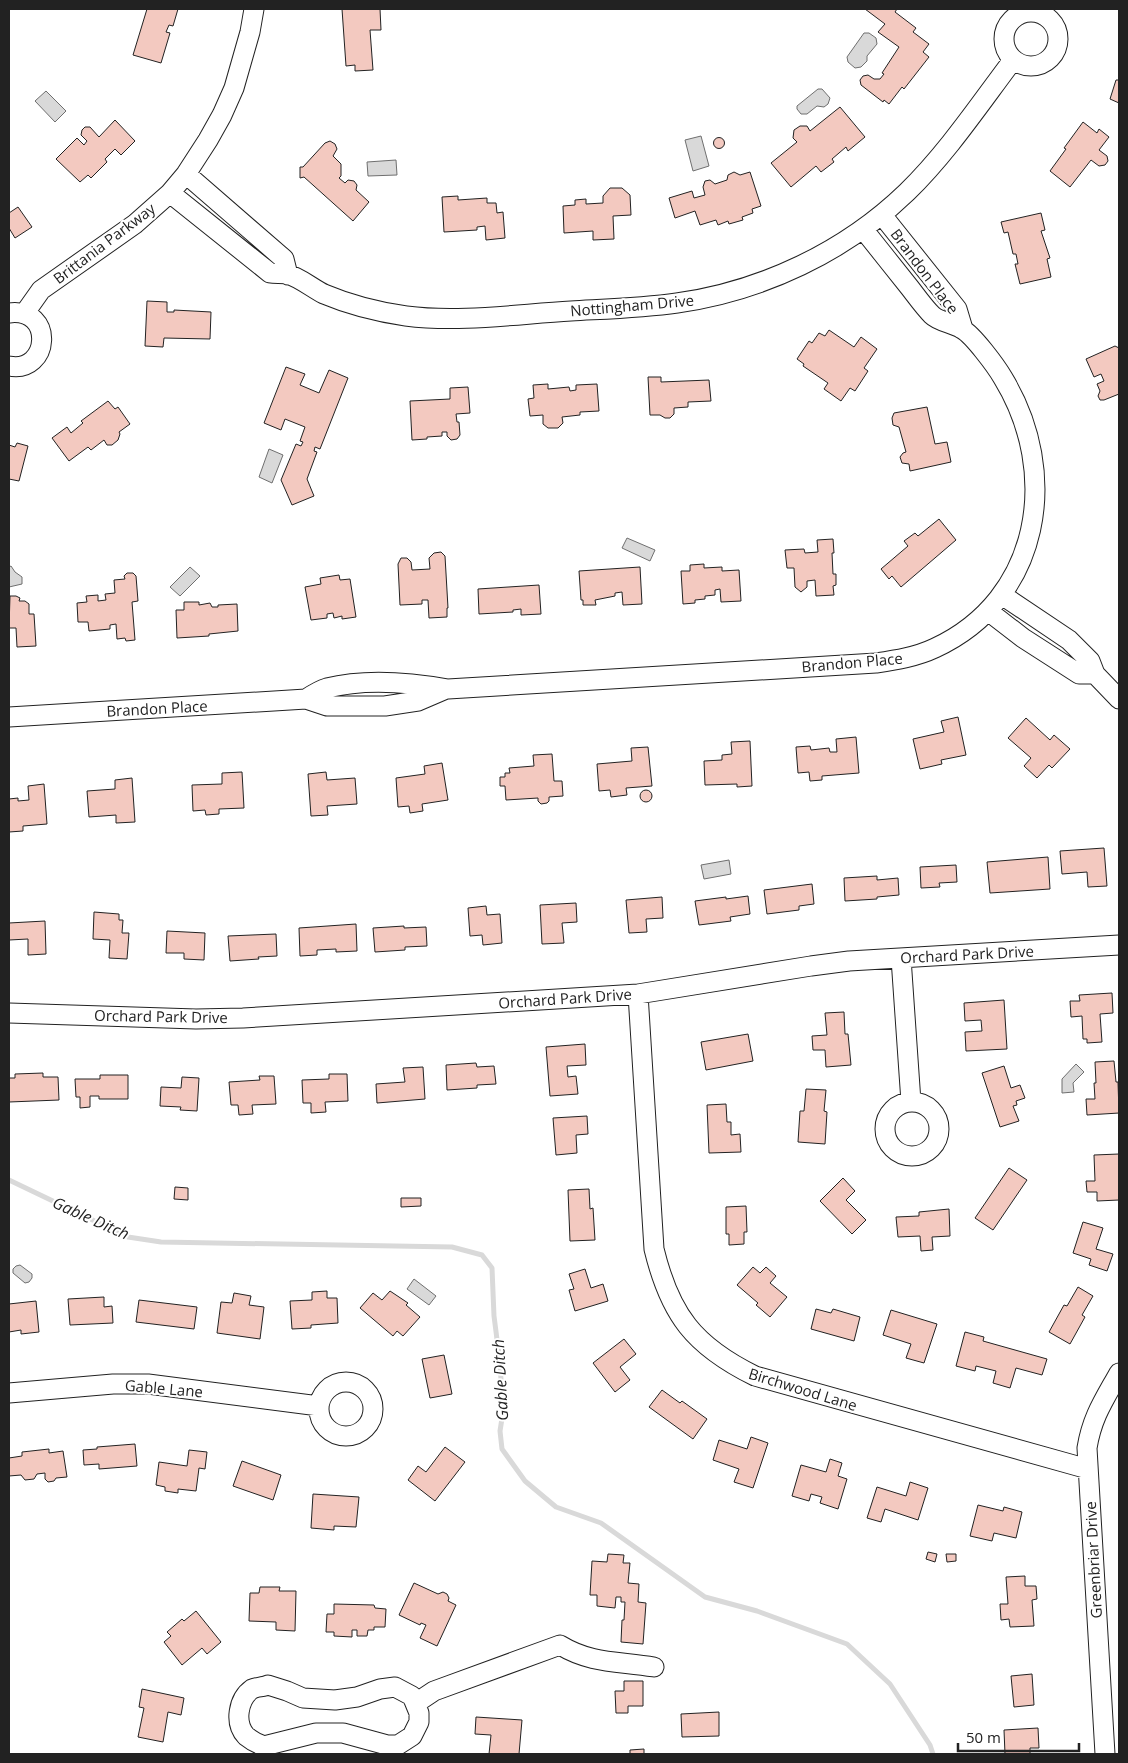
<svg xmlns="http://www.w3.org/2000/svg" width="1128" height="1763" font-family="'Open Sans',sans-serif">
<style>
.water{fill:#d9d9d9;stroke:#6f6f6f}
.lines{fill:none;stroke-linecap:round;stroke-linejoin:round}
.stream{stroke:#d9d9d9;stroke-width:5}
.building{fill:#f3c9c0;stroke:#222}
.minor-casing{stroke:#222;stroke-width:21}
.minor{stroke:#fff;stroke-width:19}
.labels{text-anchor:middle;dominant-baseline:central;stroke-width:4;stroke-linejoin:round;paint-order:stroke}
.street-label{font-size:15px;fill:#222;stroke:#fff}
.water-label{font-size:16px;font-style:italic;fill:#222;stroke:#fff}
</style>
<rect width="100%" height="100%" fill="#fff"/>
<path class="water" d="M864,33H869L876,38L877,44L867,56V61L861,67L855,68L848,62L847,57Z
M818,89H822L830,98L828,104L824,107L817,106L807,114H801L797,109V106Z
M46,91L66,111L55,122L35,101Z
M701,136L709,166L693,171L685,140Z
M396,160L397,175L368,176L367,162Z
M269,449L283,455L272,483L259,477Z
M627,538L655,550L650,561L622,548Z
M11,566L15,572L22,577V584L9,587V567Z
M190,567L200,576L180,596L170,587Z
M729,860L731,874L704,879L701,865Z
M1076,1064L1084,1072L1073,1083L1074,1092L1062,1093V1079Z
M20,1265L32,1274V1278L29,1282L25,1283L13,1273V1269L16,1266Z
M414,1279L436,1296L429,1305L407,1289Z"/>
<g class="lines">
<path class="stream" d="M9,1180L128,1237L161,1242L452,1247L482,1255L492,1268L494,1316L500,1363L503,1412L500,1431L502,1449L525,1481L556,1507L601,1523L705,1597L757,1611L847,1644L890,1684L930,1745L933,1754"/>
</g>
<path class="building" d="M147,9H178L173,26L169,25L166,32L170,33L161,63L133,55Z
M342,9H380L381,30H370L373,70L355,71V65L346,66Z
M865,9H897L895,12L916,28L913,32L929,44L923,52L929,57L904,89L902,87L889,104L884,100L883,102L861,85L860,80L863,76L868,75L874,79H880L884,74L882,73L899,47L878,32L885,24Z
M1116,80H1119V103L1110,99Z
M840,107L865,137L848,151L846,147L832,159L834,162L821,172L816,166L791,187L771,163L797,142L793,138L794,130L800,126H807L810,131Z
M115,120L135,141L121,155L115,149L105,159L107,162L91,178L88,175L80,182L56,159L77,138L84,145L87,141L81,135L82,130L85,127H90L99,137Z
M1083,122L1097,133L1099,129L1109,137L1099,150L1107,156L1108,161L1105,165L1099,166L1091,160L1070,187L1050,171L1066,149L1064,148Z
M713.5 143a5.5 5.5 0 1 1 11 0a5.5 5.5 0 1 1-11 0Z
M330,141L335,144L337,149L333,156L341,164V176L339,178L345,183L348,180L354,181L357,185L356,190L369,202L353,221L304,177L300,178V167H303L325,143Z
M734,172L740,175L750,172L761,206L752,209L753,213L742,217L743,220L729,224L728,221L718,225L716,220L700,225L695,211L675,218L669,198L692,191L694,198L705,195L703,187L705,181L710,180L715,184L727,180L728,175Z
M610,188H622L630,195L631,215L613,216L614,239L593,240V231L564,233L563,206L575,205V200L586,199V204L603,203V196Z
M458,196V200L487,198V203H496L497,213L503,212L505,238L486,240L485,226L477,227V230L444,232L442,197Z
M18,207L32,227L15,238L9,228V213Z
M1041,213L1045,230L1041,231L1050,258L1047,259L1051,277L1020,284L1015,264H1018L1016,254H1013L1008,232L1004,233L1001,222Z
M147,301L167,302V312H174V310L211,312L210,339L164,338L163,347L145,346Z
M829,330L854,347L861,337L877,349L864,368L868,371L855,391L850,388L841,401L824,389L828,383L803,366L804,364L797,359L809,341L812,343L819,333L825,336Z
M1115,346L1119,348V394L1104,400H1100L1098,396L1100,391L1097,384L1104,381L1101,374L1094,377L1086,359Z
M286,367L305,374L300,385L319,393L329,370L348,378L320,449L315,447L314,451L317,452L307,479L314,496L292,505L281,480L296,444L301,446L303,442L300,441L305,427L285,419L281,430L264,423Z
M648,377H661V382L709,380L711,401L688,402V407L674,408V414L670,418H665L660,415H650Z
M548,384V389L569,387L570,391L576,390V385L597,384L599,411L580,412V415L562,417L563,423L558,428H548L543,424V415L530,416L528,399L534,398L533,385Z
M468,387L470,413L456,414L457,422H459L460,435L457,439L451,440L447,436V432H442V436L427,437V439L412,440L410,401L450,399V388Z
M108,401L115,409L118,407L130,424L119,432L120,434L118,440L112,445H107L104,440L91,450L88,447L69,461L52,438L67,427L71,433L83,423L81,421Z
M927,407L935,444L947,442L951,462L910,471L909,464L902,463L900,457L903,453L906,452L899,427L893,425L892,418L894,413Z
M17,443L28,446L19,481L9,479V445L15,447Z
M939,519L956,540L901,587L892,576L889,579L881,569L908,546L904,541L915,533L918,536Z
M833,539L834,553H832L833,574H836V585L833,586L834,595L816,596L815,580L807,581V587L801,592L795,587L794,568H787L785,550L804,549L805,553L818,552L817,540Z
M441,552L445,556L448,608H447V617L429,618L428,600H422V604L400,605L398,564L401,558H407L411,562L412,570L430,569L429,558L434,553Z
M704,564V568L722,567V571L739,570L741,601L721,602L720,589L715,590V595L705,596V599L695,600V603L683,604L681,571H690V565Z
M640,567L642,604L623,605L622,592L615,593V596L595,600L596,605H583V600H581L579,571Z
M127,573H133L136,576L138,601L132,602L135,640L126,641L125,638L117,639L116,624L110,625V629L89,631L88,622H78L77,603L87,602L86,596L98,595V601L106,600L105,594L115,593L114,580L125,579L124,576Z
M339,575L340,580L350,579L356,617L342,619V616L334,618L333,613L327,614V618L311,620L305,587L321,584L320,578Z
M539,585L541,614L521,615V609L513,610V612L479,614L478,589Z
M10,596H16L20,598L19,601H25L29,604V614H34L36,646L17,647L16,628H9Z
M184,602H199V605L210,603L212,607H218V605L237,604L238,631L209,634V636L177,638L176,610H184Z
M958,717L966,755L941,760L942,764L920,769L913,739L944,732L941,721Z
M1026,718L1050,740L1054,735L1070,749L1052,768L1049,765L1037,778L1024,766L1031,758L1008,738Z
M856,737L859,773L822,776V780L810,781L809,772L798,773L796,747L810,746L811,750L829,748L830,752H837L836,739Z
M750,741L752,786L737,787V784L705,785L704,761L722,760V755L732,754L731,742Z
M648,747L652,786L626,788L627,795L611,797L610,790L599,791L597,764L632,761L631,748Z
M552,754L554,781H562L563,796L549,797V801L547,803L541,804L538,801V798L506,800L505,786H500V777H505V773H510L509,768L534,766L533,755Z
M442,763L448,800L422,804L423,811L410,813L409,806L398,807L396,778L425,774L424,766Z
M242,772L244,808L219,809V814L206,815L205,810L193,811L192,785L222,784V773Z
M326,772L327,780L355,778L357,804L327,806L328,815L311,816L308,774Z
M132,778L135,822L116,823V815L89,817L87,791L115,789V780Z
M44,784L47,824L23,826V831L9,832V799L18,798V801L29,800L28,786Z
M640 796a6 6 0 1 1 12 0a6 6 0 1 1-12 0Z
M1104,848L1107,886L1088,887L1087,872L1062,874L1060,851Z
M1048,857L1050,889L990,893L987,862Z
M956,865L957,882L939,883L940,887L921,888L920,867Z
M877,876V880L898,878L899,895L877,897V899L845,901L844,878Z
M812,884L814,904L799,906V910L767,914L764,890Z
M748,896L750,914L730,917L731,921L699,925L695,901L726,897V899Z
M662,897L663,918L646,919L647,932L629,933L626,900Z
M576,903L577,922L562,923L564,943L542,944L540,905Z
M486,906L487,915L500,914L502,943L483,945L482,935L470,936L468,908Z
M94,912L119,914V920H123L122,933H129L127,959L109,958L110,940L93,939Z
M45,921L46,954L28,955V939L9,940V923Z
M356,924L357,951L336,952V949L317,950V955L300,956L299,928Z
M404,926V928L426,927L427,946L405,947V950L375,952L373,928Z
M167,931L205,933L204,960L184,959V953H166Z
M276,934L277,956L258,957L259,959L230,961L228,936Z
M1112,993L1113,1013L1100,1014L1102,1042L1087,1043V1039H1083L1082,1016L1071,1017L1070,1001H1080L1079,995Z
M1004,1000L1007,1049L966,1051L965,1032L982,1031L981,1020L965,1021L964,1003Z
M844,1012L845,1034H848L851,1065L826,1067L825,1050H813L812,1036L827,1035L825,1013Z
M748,1034L753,1061L706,1070L701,1042Z
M585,1044L586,1065L567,1066L568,1077L576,1076L578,1094L550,1096L546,1047Z
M1114,1061L1116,1082H1118L1119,1113L1087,1115L1086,1099H1095L1094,1083H1096L1095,1062Z
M476,1063L477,1067L494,1066L496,1084L477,1085V1088L447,1090L446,1065Z
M1004,1066L1011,1088L1020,1085L1025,1098L1016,1101L1017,1105L1013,1106L1019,1121L1000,1127L982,1073Z
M423,1067L425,1099L377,1103L376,1084L405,1082L403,1068Z
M43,1073V1077H58L59,1100L9,1102V1078H15V1074Z
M329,1074H347L348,1101L325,1102L326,1112L311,1113V1103H303L302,1080L329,1079Z
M100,1075H128V1099H99V1096H90V1107L80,1108V1097H76L75,1079H100Z
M259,1076H274L276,1104L252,1105L253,1114L239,1115L238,1105H231L229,1082L260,1080Z
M182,1077L199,1078L197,1111L180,1110L181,1107L160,1106L161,1087L181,1088Z
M806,1089L826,1090L824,1111L827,1112L825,1144L798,1142L800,1111H804Z
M726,1104L727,1122H731V1135L740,1134L741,1152L709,1153L707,1105Z
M587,1116L588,1134L576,1135L577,1153L556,1155L553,1118Z
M1119,1154V1200L1097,1201V1192H1087L1086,1181H1095L1094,1155Z
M1009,1168L1027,1180L993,1230L975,1218Z
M843,1178L855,1191L846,1200L866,1220L852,1234L820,1201Z
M175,1187L188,1188V1200L174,1199Z
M589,1189L590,1209L593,1208L595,1240L570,1241L568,1190Z
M401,1198H421V1206L401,1207Z
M746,1206L747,1232H744V1244L729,1245V1234H726V1207Z
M949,1209L950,1236L932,1237L933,1250L921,1251L920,1236L898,1237L896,1217L919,1216V1212Z
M1083,1222L1103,1228L1096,1249L1113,1254L1107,1271L1089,1265L1091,1259L1073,1253Z
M753,1267L760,1273L766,1267L776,1276L770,1283L787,1297L770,1317L756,1305L758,1303L737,1285Z
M585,1269L591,1288L603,1284L608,1301L575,1311L569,1290L574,1289L569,1274Z
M1078,1287L1093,1296L1082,1315L1085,1317L1070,1344L1049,1332L1064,1305L1067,1306Z
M327,1291V1298H337L338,1323L311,1325V1328L292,1329L290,1301L312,1300V1292Z
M390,1291L408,1303L406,1305L420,1317L403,1336L397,1331L393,1336L360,1308L373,1293L382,1300Z
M234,1293L251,1296L249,1305L264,1307L260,1339L217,1333L221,1302L232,1303Z
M104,1297V1307L112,1306L113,1323L70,1325L68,1299Z
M139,1300L197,1307L194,1329L136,1322Z
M36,1301L39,1332L21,1334V1330L9,1332V1304Z
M816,1309L831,1313L833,1309L860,1317L854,1341L811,1329Z
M891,1310L937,1324L924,1363L906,1358L911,1344L883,1335Z
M965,1332L984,1337L983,1341L1047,1359L1042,1375L1016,1368L1010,1388L993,1383L996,1371L976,1366L975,1371L956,1366Z
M624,1339L636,1354L620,1367L630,1380L615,1392L593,1363Z
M444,1355L452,1394L430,1398L422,1359Z
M662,1390L680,1403L682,1401L707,1419L693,1439L649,1407Z
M751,1437L768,1443L753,1488L734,1482L739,1469L713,1460L719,1440L747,1449Z
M135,1444L137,1466L99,1469V1464L84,1465L83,1450L97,1449V1447Z
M445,1447L465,1462L435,1501L408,1480L418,1466L426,1472Z
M49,1449V1453L63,1451L67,1477L56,1478L54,1481L48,1482L45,1479V1473L37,1474L34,1479L25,1480L21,1475L9,1476V1458L22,1456V1452Z
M189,1450L207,1452L205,1469L199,1468L196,1491L178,1489V1493L165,1491V1487L156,1485L159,1462L187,1466Z
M830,1459L842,1463L838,1476L847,1479L838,1509L820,1503L822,1497L811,1494L809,1501L792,1496L801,1465L826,1472Z
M242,1461L281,1475L273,1500L233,1486Z
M910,1482L928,1488L918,1520L885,1509L881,1522L867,1518L877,1487L906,1496Z
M313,1494L359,1497L356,1527L334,1526V1530L311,1528Z
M978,1505L1003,1511L1004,1507L1022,1512L1016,1538L994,1533L992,1541L970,1536Z
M928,1552L937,1554L935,1562L926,1559Z
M608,1554L624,1555L623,1563H630L628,1583L639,1584L638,1602L646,1603L643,1644L621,1642L622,1620H624L625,1602H621V1597H616L615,1608L597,1606V1595H590L592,1561L607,1562Z
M946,1554H956V1561L947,1562Z
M1025,1576V1586H1036L1037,1599L1032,1600L1034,1626L1010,1627L1009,1619L1001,1620L1000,1604H1008L1006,1577Z
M414,1583L438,1594L443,1592L447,1594L449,1598L448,1601L456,1605L437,1646L420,1638L426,1625L421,1623L420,1625L399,1615Z
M260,1587H280L279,1591H296L295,1631L276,1630V1622L249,1621L250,1593H259Z
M334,1604L374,1605L375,1608L386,1609L385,1627H374V1630H368L367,1636H357V1630H352V1637L334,1636V1632H326L327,1614H334Z
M196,1611L221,1642L207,1654L202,1648L182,1665L164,1642L171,1636L167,1632L182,1619L184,1621Z
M1032,1674L1034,1705L1014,1707L1011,1676Z
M624,1681H643V1706H628V1713H616L615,1691H624Z
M142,1689L184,1698L181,1715L168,1712L163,1742L138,1737L144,1708L139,1707Z
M719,1712V1736L682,1737L681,1714Z
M476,1717L522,1720L519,1754H489L491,1735L475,1734Z
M1038,1728L1039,1748H1030V1754H1005L1004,1730Z
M644,1749V1754H630V1750Z"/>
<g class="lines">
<g class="minor-casing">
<path id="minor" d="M1004 39a27 27 0 1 1 54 0a27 27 0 1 1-54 0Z
M186,174L284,259L288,275
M170,193L270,273C275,274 281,273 287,274C299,277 312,288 324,294C350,305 378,312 406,316C459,323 518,314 571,311C606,309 642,308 677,303C762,291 845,252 907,192C947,153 979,105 1013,60
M882,215L957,309L963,329
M9,313C55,307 50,374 9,366
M24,314L41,290L135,224L170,193L186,174L208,140L222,115L234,88L250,32L254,9
M1002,595L1069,640L1090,661L1095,674L1119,699
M988,611L1023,638L1079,674H1095
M306,699C312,695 320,690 327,688C366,678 409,682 448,689L876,663C896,660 916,657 935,648C1041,599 1061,473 1003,378C996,366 973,335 962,329C953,323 939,322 932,315C924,307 917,297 910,288C894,268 879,249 863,229
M9,717L306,699L327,706H385L418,701L446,689
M901,958L911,1102
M638,994L654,1249C670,1315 694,1346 755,1376L1088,1469
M9,1013L196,1019L243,1018L638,994L811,966L849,961L1119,945
M885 1129a27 27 0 1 1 54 0a27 27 0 1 1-54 0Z
M319 1409a27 27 0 1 1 54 0a27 27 0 1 1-54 0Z
M9,1393L113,1384H148L319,1406
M268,1685L287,1691L303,1698L335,1700L357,1697L380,1689L395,1687L412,1696L419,1713V1722L412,1736L398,1745H387L343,1733H316L264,1746C258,1744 251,1740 246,1736C234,1723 238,1699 252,1689C256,1687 264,1687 268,1685Z
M416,1703L434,1691L560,1645C591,1664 619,1661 654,1667
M1105,1754L1087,1448C1092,1417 1104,1400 1119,1373"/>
</g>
<use href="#minor" class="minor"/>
</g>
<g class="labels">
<g class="street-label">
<text transform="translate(104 243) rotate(-37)">Brittania Parkway</text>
<text transform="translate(925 271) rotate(53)">Brandon Place</text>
<text transform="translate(632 305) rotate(-5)">Nottingham Drive</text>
<text transform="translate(852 662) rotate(-5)">Brandon Place</text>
<text transform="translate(157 708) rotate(-3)">Brandon Place</text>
<text transform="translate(967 954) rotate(-3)">Orchard Park Drive</text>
<text transform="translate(565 998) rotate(-4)">Orchard Park Drive</text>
<text transform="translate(161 1016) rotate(1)">Orchard Park Drive</text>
<text transform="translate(164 1388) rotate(5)">Gable Lane</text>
<text transform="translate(803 1389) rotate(17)">Birchwood Lane</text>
<text transform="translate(1093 1560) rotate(-93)">Greenbriar Drive</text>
</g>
<g class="water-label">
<text transform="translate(91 1218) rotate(24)">Gable Ditch</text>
<text transform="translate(500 1380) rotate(-93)">Gable Ditch</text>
</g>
</g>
<rect width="1128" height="1763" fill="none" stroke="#222222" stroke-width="20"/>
<path d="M958 1743v8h121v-8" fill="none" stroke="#222222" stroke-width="2.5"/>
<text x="966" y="1743" font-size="15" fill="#222222" stroke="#ffffff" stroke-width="4" paint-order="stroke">50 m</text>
</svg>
